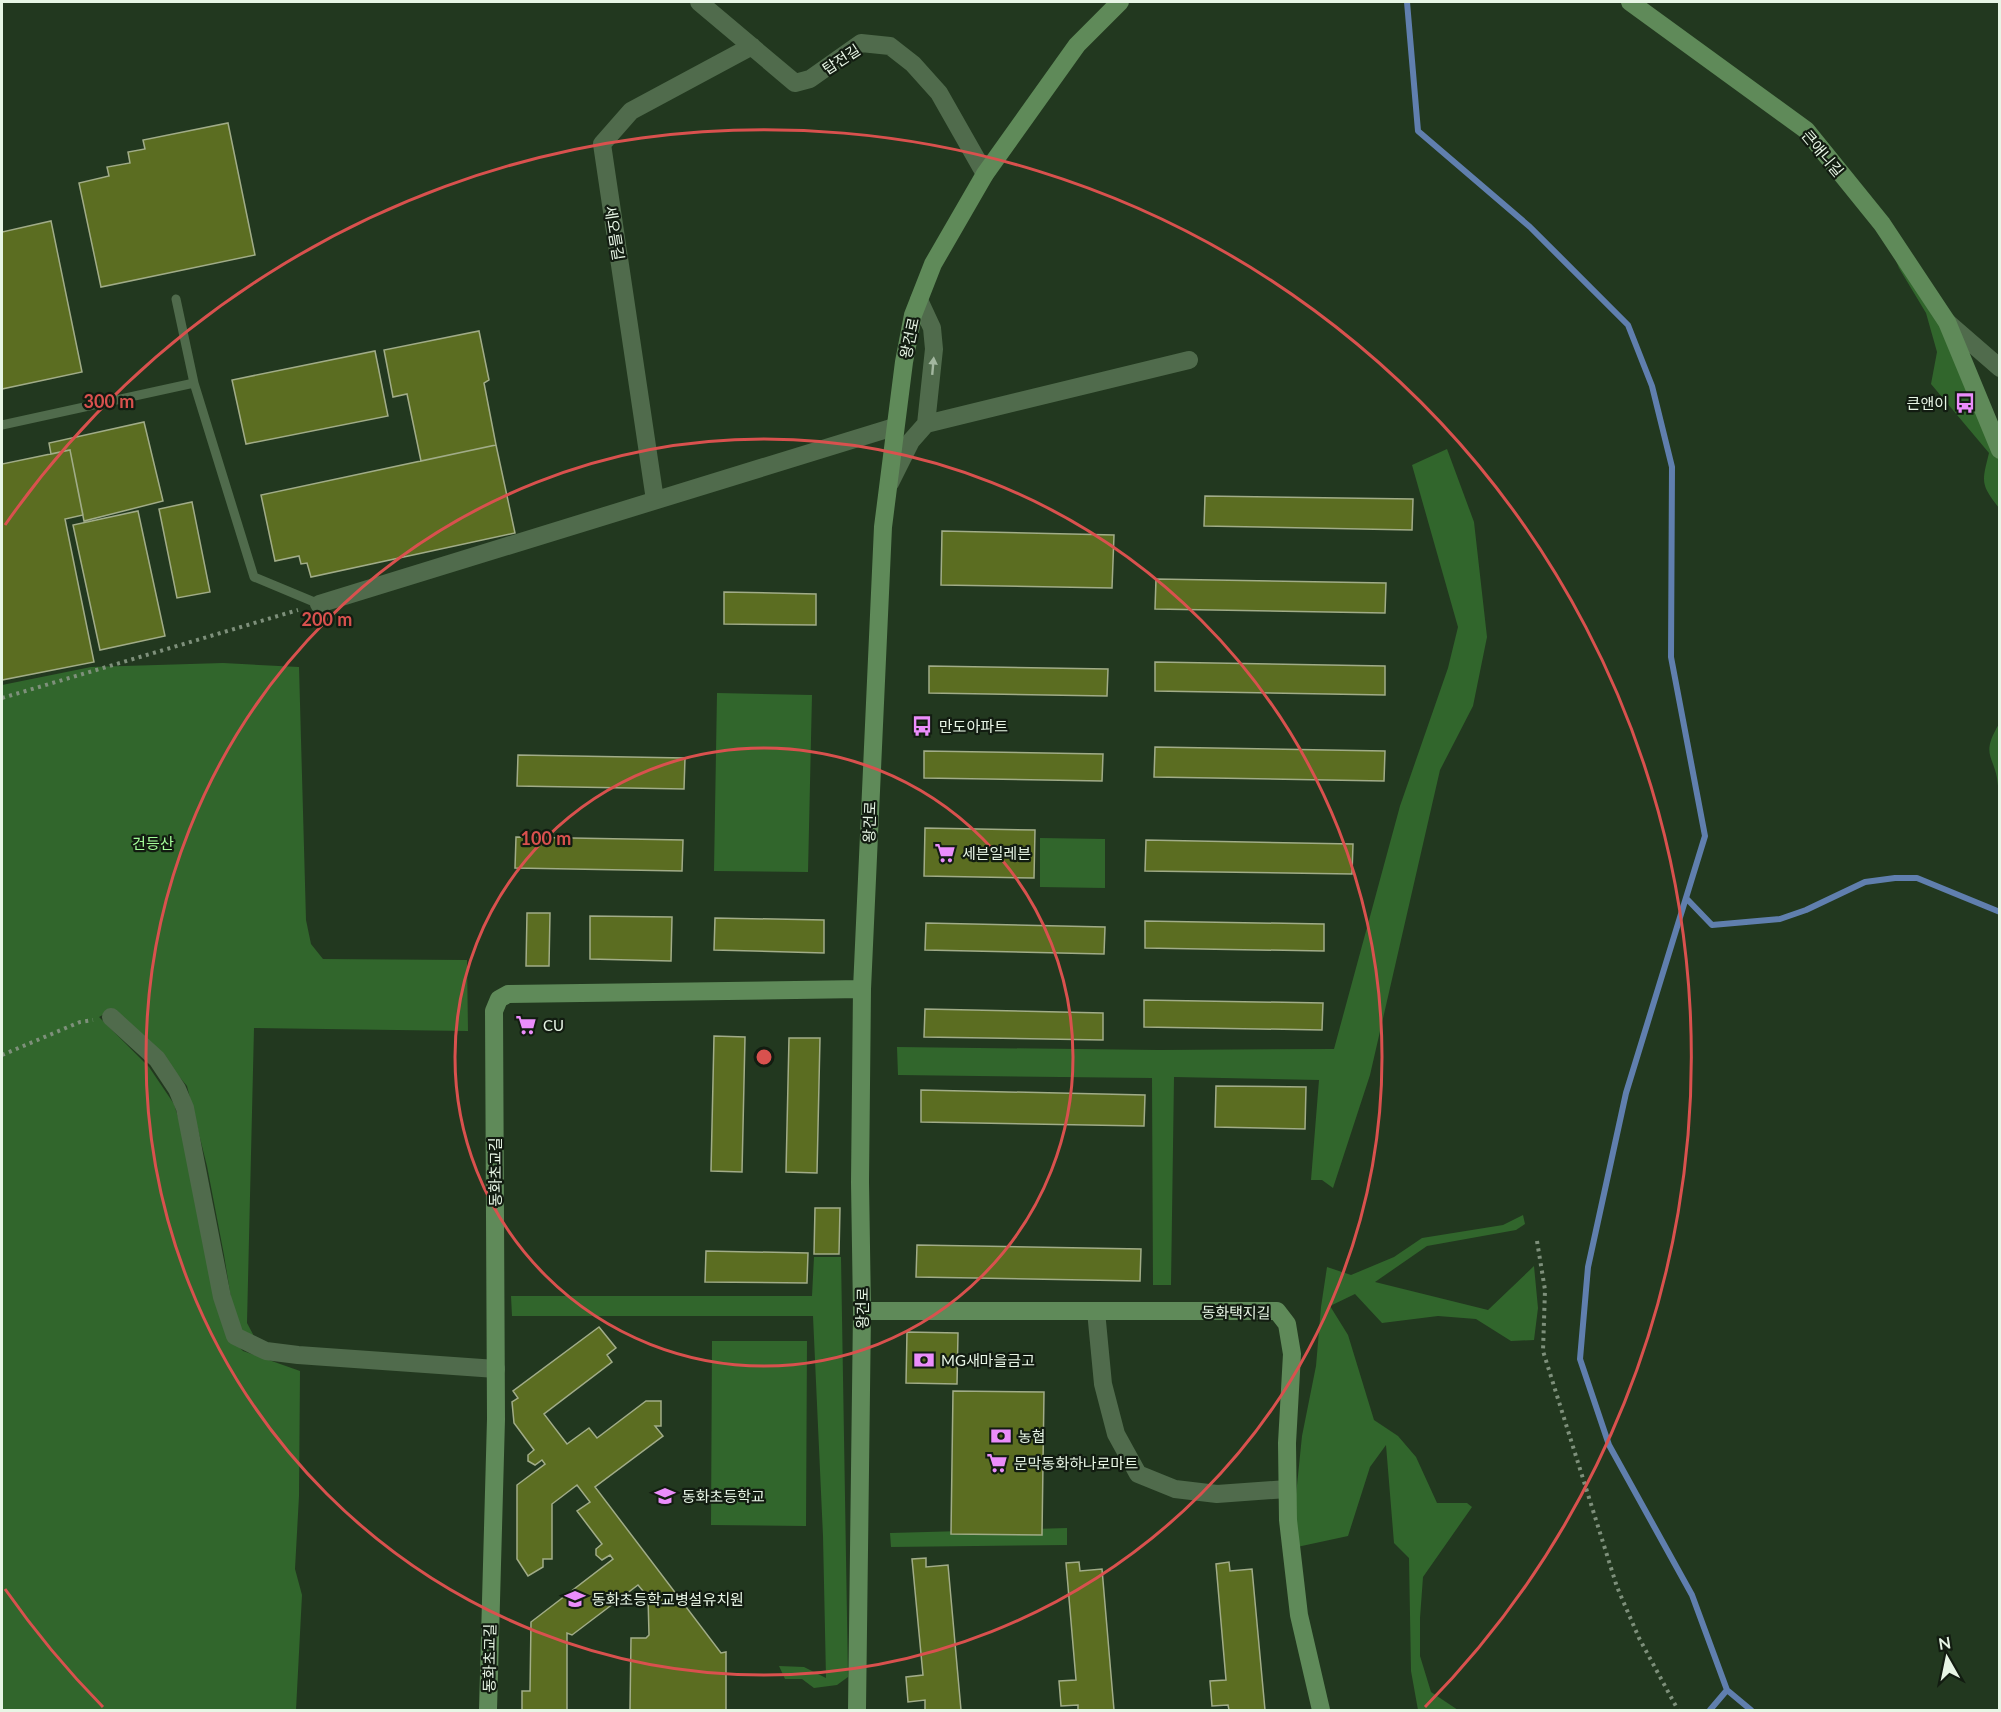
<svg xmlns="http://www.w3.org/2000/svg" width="2001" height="1712" font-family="Lato,'Noto Sans KR',sans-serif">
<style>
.green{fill:#31662c}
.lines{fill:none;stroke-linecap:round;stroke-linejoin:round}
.stream{stroke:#607fae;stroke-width:6}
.building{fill:#5b6d21;stroke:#a1ac88;stroke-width:1.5}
.path{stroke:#7e907b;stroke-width:4;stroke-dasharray:3 4.5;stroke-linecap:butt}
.lane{stroke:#506b4c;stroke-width:9}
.street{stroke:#506b4c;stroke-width:18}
.secondary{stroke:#5f8a59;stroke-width:18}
.oneway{fill:#a3b7a0}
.ring{fill:none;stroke:#d9514e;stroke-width:3}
.labels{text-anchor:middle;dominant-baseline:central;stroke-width:4.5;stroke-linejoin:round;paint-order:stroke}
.street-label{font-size:15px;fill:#e7f5e5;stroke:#121c11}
.poi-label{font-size:15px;fill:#e7f5e5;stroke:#121c11;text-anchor:start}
.park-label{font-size:15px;fill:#a5fe9a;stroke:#121c11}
.centre{fill:#d9514e;stroke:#121c11;stroke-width:3}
.ring-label{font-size:18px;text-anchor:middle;font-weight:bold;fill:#d9514e;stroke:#121c11;stroke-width:4.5;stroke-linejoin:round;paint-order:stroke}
</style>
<rect width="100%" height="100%" fill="#22381f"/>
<path class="green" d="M1870,197L1923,280L1999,446V508C1980,484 1982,482 1989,453L1931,384L1937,352L1926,313L1899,268Z
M1447,449L1474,522L1487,637L1473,706L1440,770L1370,1075L1333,1188L1322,1180H1311L1319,1080L1174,1077L1171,1285H1153L1152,1078L898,1075L897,1047L1159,1050L1334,1049L1400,806L1448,668L1458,627L1412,465Z
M223,663L299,667L306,920L311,944L323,959L467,960L468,1031L254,1028L247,1323L257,1342L241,1330L232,1304L224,1255L207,1166L187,1086L161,1055L110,1011L99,1017L149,1067L174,1104L186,1143L235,1343L243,1351L300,1371L299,1496L295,1569L302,1595L296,1710H2V685L91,667Z
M717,693L812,695L808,872L714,871Z
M1999,724L2000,821L1998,824C1998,812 2000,798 1998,786C1996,756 1979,757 1999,724Z
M1040,838L1105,839V888L1040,887Z
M1523,1215L1525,1224L1516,1230L1427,1246L1375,1282L1488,1310L1534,1266L1538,1308L1534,1340L1511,1341L1476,1319L1438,1316L1382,1323L1355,1294L1330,1306L1348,1335L1374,1420L1398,1436L1416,1457L1437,1503H1467L1472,1507L1423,1577L1420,1618V1656L1431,1692L1458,1710H1418L1411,1671L1409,1558L1394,1543L1386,1445L1370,1467L1348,1536L1297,1547L1296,1495L1302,1436L1316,1366L1321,1307L1327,1267L1351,1275L1394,1257L1422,1238L1503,1225Z
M814,1257H841L848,1677L837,1685L814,1688L802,1679H785L779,1666L804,1667L826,1678L823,1536L813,1316H512L511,1296H812Z
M712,1341H807L806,1526L711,1525Z
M1067,1528V1545L891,1547L890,1533Z"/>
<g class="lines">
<path class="stream" d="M1407,2L1418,131L1530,227L1628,325L1652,386L1672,467L1671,657L1705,836L1626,1093L1588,1267L1580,1359L1609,1445L1692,1595L1727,1690L1751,1710
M1686,898L1712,925L1780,919L1806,910L1865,882L1895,878H1917L2000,912
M1710,1710L1727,1690"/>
</g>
<path class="building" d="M228,123L255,255L101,287L79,183L109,176L107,167L130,163L128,152L145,149L143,140Z
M51,221L82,372L2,389V232Z
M479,331L489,380L484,383L496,445L421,461L407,394L393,397L384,350Z
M375,351L388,416L246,444L232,380Z
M144,422L163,501L84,521L70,450L51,454L49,443Z
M496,445L515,533L311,577L307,563L301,564L299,556L275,561L261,495Z
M70,450L83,515L65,519L94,662L2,680V464Z
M1205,496L1413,499L1412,530L1204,526Z
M192,502L210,592L177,598L159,509Z
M138,511L165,636L100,650L73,525Z
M942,531L1114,535L1112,588L941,585Z
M1156,579L1386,583L1385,613L1155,609Z
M724,592L816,594V625L724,624Z
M1155,662L1385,666V695L1155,691Z
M929,666L1108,669L1107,696L929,693Z
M1155,747L1385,751L1384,781L1154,777Z
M924,751L1103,754L1102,781L924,778Z
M518,755L685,758L684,789L517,786Z
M925,828L1035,830L1034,878L924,876Z
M516,837L683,840L682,871L515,868Z
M1146,840L1353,844L1352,874L1145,871Z
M527,913H550L549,966H526Z
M590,916L672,917L671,961L590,959Z
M715,918L824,920V953L714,950Z
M1145,921L1324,924V951L1145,948Z
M926,923L1105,927L1104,954L925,950Z
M1144,1000L1323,1003L1322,1030L1144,1027Z
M925,1009L1103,1013V1040L924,1037Z
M714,1036L745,1037L742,1172L711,1171Z
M789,1038H820L817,1173L786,1172Z
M1216,1086L1306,1087L1305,1129L1215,1127Z
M921,1090L1145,1095L1144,1126L921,1122Z
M815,1208H840L839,1254H814Z
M917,1245L1141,1249L1140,1281L916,1277Z
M706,1251L808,1253L807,1283L705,1282Z
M599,1327L616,1348L607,1355L612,1362L544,1414L567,1444L589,1428L597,1438L646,1401H661V1426H655L663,1436L595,1487L721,1653L726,1652V1710H630L631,1638H646L649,1635L648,1597L638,1585L572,1635L567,1633V1710H522V1691H530L531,1622L613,1559L610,1555L602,1560L596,1555V1549L602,1544L577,1511L590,1502L577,1485L552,1504V1559H543V1567L528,1576L517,1559V1485L545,1464L542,1460L535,1465L528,1461V1455L534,1450L514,1423L512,1402L518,1398L513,1391Z
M907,1332L958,1333L957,1384L906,1383Z
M953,1391L1044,1392L1042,1535L951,1534Z
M926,1558V1567L948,1565L961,1710H925V1700L908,1702L906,1677L923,1675L912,1559Z
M1079,1562L1080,1571L1102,1569L1114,1710H1078V1705L1061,1706L1059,1681L1076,1680L1066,1563Z
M1229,1562L1230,1571L1252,1569L1265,1710H1229L1228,1705L1212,1706L1210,1681L1226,1680L1216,1564Z"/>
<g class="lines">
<path class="path" d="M2,698L298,610
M2,1055L80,1022L93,1020
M1537,1241L1545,1290L1543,1351L1617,1587L1639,1638L1678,1710"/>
<path class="lane" d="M176,299L194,383
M2,425L194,383L254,577L319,604"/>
<path class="street" d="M699,2L795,83L810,79L861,43L890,46L913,64L939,93L985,174
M919,300L932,328L934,349L926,424
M1947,322L2000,368
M890,483L911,441L926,424L1189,360
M655,500L602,144L631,111L752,46
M319,604L894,427
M111,1017L157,1059L177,1089L185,1108L222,1297L235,1336L266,1351L298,1355L496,1369
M1096,1311L1103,1384L1116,1434L1138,1474L1175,1489L1217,1494L1287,1489"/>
<path class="secondary" d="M1630,2L1806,130L1882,224L1947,322L2000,450
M862,1311H1277L1287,1324L1292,1354L1287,1443L1288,1520L1299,1615L1321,1710
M488,1710L496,1419L494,1011L499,999L508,994L862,989
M857,1710L862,1311L860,1182L862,989L883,527L904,362L913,315L933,264L985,174L1077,45L1120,2"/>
</g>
<defs><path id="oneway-solid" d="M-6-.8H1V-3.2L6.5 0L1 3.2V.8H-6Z" transform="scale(1.5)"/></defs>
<use class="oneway" href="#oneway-solid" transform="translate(933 366) rotate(-85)"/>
<g class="ring">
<circle cx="764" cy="1057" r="309"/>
<circle cx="764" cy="1057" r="618"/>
<path d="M103 1707A927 927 0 0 1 5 1589M5 525A927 927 0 1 1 1425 1707"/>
</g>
<defs>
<g id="bus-bare" transform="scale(1.62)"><path d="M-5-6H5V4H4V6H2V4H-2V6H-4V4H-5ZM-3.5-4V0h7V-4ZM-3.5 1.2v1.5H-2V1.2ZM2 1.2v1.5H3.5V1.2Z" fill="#eb8dfb" stroke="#121c11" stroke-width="2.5" paint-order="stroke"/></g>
<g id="supermarket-bare" transform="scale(1.62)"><path d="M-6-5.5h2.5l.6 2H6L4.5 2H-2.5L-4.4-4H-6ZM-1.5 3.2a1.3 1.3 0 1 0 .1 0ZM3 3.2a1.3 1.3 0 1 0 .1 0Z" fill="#eb8dfb" stroke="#121c11" stroke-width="2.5" paint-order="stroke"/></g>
<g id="bank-bare" transform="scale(1.62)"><path d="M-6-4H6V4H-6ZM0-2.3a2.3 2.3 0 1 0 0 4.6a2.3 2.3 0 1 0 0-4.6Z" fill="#eb8dfb" stroke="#121c11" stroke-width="2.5" paint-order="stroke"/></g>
<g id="school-bare" transform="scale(1.62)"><path d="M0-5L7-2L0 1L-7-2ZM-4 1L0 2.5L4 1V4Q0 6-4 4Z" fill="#eb8dfb" stroke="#121c11" stroke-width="2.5" paint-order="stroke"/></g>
</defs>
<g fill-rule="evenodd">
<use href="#bus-bare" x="1965" y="403"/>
<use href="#bus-bare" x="922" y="726"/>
<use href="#supermarket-bare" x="945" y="853"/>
<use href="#supermarket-bare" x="526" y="1025"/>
<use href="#bank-bare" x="924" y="1360"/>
<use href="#bank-bare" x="1001" y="1436"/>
<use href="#supermarket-bare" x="997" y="1463"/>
<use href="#school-bare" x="665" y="1496"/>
<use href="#school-bare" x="575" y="1599"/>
</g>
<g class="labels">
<g class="street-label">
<text transform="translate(841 59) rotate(-33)">탑전길</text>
<text transform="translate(1823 153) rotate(50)">큰애니길</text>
<text transform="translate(615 233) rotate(81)">세오름길</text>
<text transform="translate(909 338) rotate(-78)">왕건로</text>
<text transform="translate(869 822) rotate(-88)">왕건로</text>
<text transform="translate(495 1172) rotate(-90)">동화초교길</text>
<text transform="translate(862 1308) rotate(-90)">왕건로</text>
<text transform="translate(1236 1312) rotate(1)">동화택지길</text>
<text transform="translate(489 1658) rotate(-89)">동화초교길</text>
</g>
<g class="poi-label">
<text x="1948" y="403" text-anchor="end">큰앤이</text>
<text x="939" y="726">만도아파트</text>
<text x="962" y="853">세븐일레븐</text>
<text x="543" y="1025">CU</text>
<text x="941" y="1360">MG새마을금고</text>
<text x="1018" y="1436">농협</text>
<text x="1014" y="1463">문막동화하나로마트</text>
<text x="682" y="1496">동화초등학교</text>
<text x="592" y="1599">동화초등학교병설유치원</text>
</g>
<g class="park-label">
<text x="153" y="843">건등산</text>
</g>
</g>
<circle cx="764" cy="1057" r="9" class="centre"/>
<g class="ring-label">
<text x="109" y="408">300 m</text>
<text x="327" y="626">200 m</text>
<text x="546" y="845">100 m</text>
</g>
<rect width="2001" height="1712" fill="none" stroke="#e7f5e5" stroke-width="6"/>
<g transform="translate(1947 1658) rotate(351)" stroke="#121c11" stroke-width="4.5" paint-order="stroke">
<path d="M0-4.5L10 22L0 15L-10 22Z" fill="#e7f5e5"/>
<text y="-9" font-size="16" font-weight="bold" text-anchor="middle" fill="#e7f5e5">N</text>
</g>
</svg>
